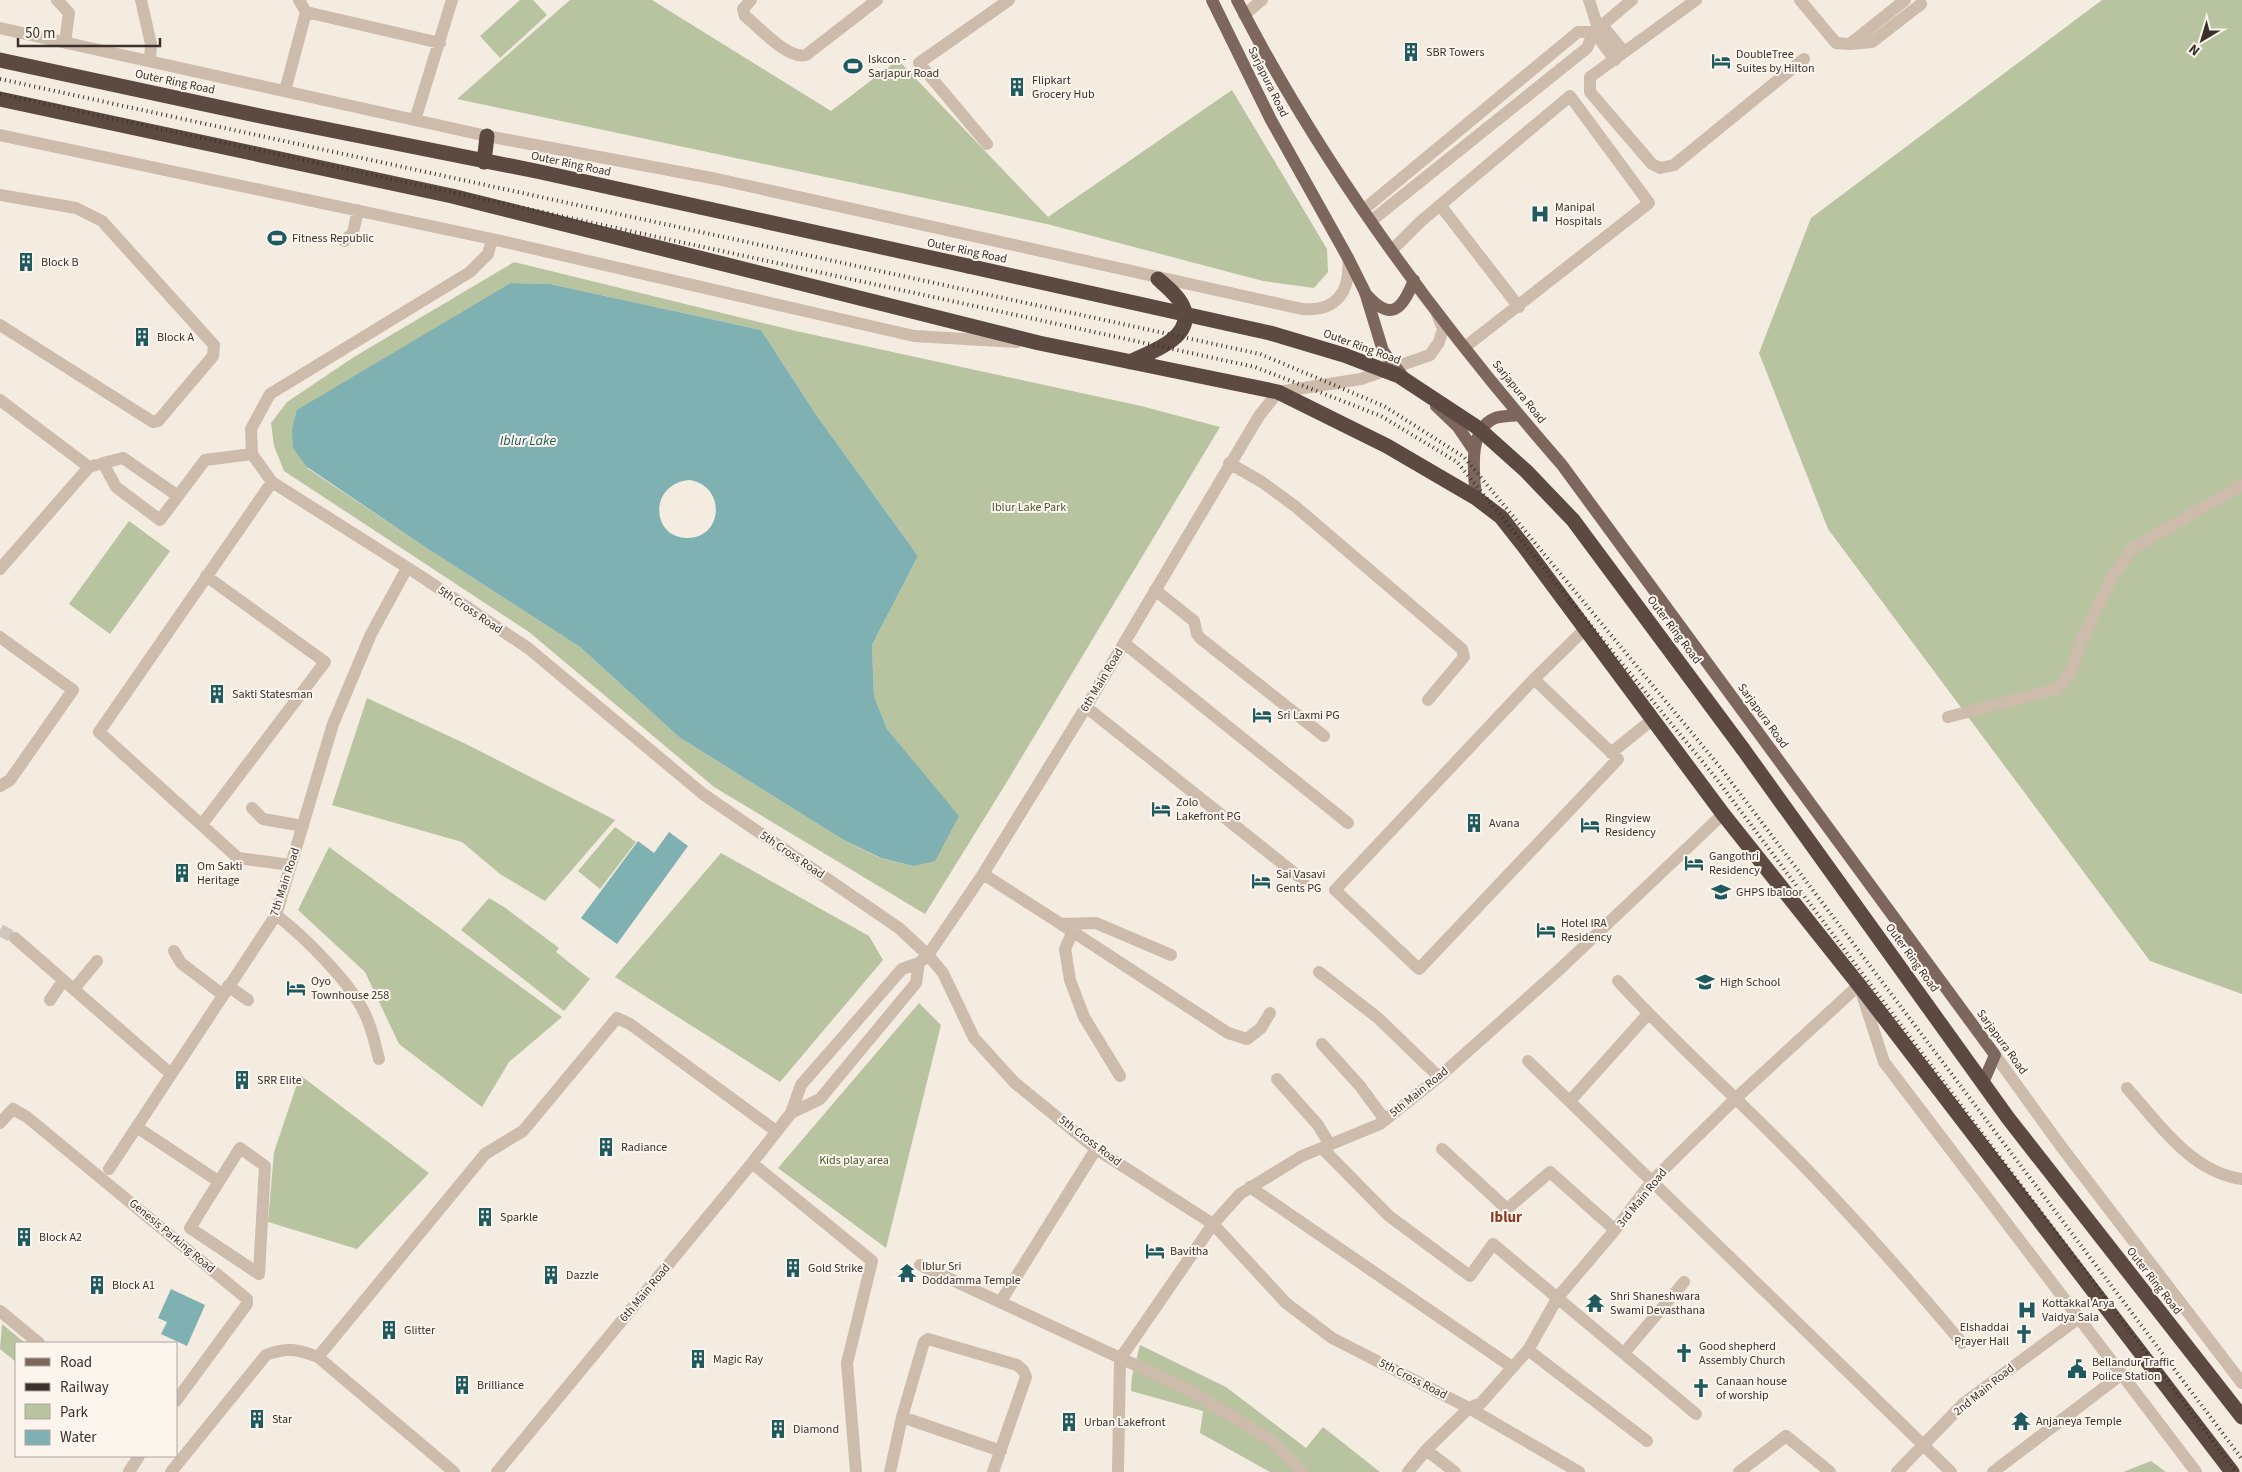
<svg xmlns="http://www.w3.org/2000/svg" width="2242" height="1472" font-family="'Source Sans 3',sans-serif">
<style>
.green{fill:#b8c4a0;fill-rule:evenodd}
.water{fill:#7fb0b2;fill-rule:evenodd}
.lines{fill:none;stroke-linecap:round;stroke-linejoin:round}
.minor-tunnel{stroke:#cfc6bd;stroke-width:12;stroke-dasharray:12 6;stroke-linecap:butt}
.minor{stroke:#cdbbac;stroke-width:12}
.major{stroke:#7d675c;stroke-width:12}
.highway{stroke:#5c4a42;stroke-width:15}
.rail{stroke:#3b302b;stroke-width:4;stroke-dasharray:1 4;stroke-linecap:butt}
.highway-bridge{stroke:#5c4a42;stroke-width:15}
.labels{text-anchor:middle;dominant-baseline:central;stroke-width:4;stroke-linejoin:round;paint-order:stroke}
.poi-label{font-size:12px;fill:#3b302b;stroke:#fbf5ee;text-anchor:start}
.street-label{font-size:12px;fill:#3b302b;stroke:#fbf5ee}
.park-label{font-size:12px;fill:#4a5a2e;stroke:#fbf5ee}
.water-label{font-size:14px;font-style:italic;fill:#1f5a5e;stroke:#fbf5ee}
.quarter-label{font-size:15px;font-weight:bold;fill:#8c3b22;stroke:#fbf5ee}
</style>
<rect width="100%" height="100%" fill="#f4ebe1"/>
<path class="green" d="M520,0H533L547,15L500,58L480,36Z
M570,0H652L831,111L898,60L1048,217L1232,90L1327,249L1328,272L1314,288L1263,281L1047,224L457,99Z
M2102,0H2242V994L2150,961L1828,529L1759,353L1811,218Z
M514,262L796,331L1141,406L1220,427L1005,785L925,914L714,787L529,632L284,471L274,446L271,423L287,402L354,357ZM511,283L550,284L761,330L817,416L918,556L872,645L874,696L887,729L958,816L913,866L880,858L842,839L679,737L580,647L422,545L307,468Z
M129,521L170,551L110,634L69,604Z
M367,698L468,745L615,820L545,901L500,874L462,842L332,805Z
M615,827L636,842L600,889L578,871Z
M329,847L562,1017L509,1062L482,1107L399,1044L365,972L298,910Z
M721,853L869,936L883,960L780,1082L615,977Z
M489,898L504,907L559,948L556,952L590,979L564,1011L461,930Z
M919,1003L941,1025L886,1248L778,1168Z
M300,1075L429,1173L357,1249L268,1222L274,1152Z
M2,1324L25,1343H16V1362L0,1349Z
M1140,1345L1226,1387L1306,1448L1323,1427L1380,1472H1270L1200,1433L1203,1411L1131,1391L1132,1376Z
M2151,1461L2166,1472H2123Z"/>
<path class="water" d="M511,283L550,284L761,330L817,416L918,556L872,645L874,696L887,729L959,816L935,861L913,866L881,858L842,839L679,737L580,647L422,545L307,467L293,448L292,429L297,410ZM689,480C726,485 724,537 688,538C651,539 648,484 689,480Z
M669,832L688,846L617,944L581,918L638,841L654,853Z
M171,1289L205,1305L187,1346L161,1334L167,1322L158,1318Z"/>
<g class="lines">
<path class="minor-tunnel" d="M0,930L15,938"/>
<path class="minor" d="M57,0L69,13L65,42
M141,0L151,44L150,61
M751,0L743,9L745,16C759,27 788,60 806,55L877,0
M1589,0L1598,28
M1696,0L1590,77V92L1652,164L1660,168L1674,165L1804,59
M1800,0L1836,43L1850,44L1905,0
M306,12L440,43
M1244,15L1262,0
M1602,25L1624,52
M0,28L487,136L717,179L1302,309C1337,312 1351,291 1348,258
M1594,32L1615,60
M1850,44L1872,42L1921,4
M285,91L306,12L299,0
M415,120L452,0
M0,135L492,239L914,336L1017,342
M987,144L919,63L1009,0
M0,195L76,208L102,221L214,345L213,356L158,421L153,422L0,325
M1440,205L1519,307
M1363,210L1578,32H1594
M1371,221L1587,48L1594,32L1632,0
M492,239L488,254L470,272L270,394L251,429L252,454L272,482L419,575L528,648L703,794L899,928L928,955L943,973L974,1038L1015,1083L1096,1149L1213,1224L1286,1303L1332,1338L1469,1408L1579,1472
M344,241L353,233L358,210
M1392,250L1420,222L1570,96L1649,203L1465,347
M0,400L89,467L96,465
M1229,463L1262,482L1296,507L1462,649L1464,657L1428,700
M272,482L99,732L238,858L291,865
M178,496L123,458L103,463L116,487L160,520L205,460L252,454
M0,569L89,467
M1155,590L1194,621L1197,634L1200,638L1324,736
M0,637L73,690L10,780L0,786
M1124,643L1348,823
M1534,679L1618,759L1419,969L1335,890L1534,679L1586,628
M1086,707L1303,880
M1948,717L2057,689L2071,673L2079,646L2112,577L2133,548L2242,485
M1611,753L1653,719
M252,808L263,819L303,826
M203,823L325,662L206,576
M983,874L1061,924L1096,923L1171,955
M276,915C304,936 351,983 365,1014C372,1028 375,1044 379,1059
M1061,924L1228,1033L1247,1039L1261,1028L1270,1013
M1073,931L1065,949L1070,980L1084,1017L1120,1076
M15,938L171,1074
M174,951L181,963L223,995
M1319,972L1378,1018L1439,1077
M1618,981C1670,1038 1727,1089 1782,1144C1845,1207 1904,1274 1962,1343
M228,986L248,1000
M74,989L97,961
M50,1000L63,981
M1322,1044L1360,1086L1385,1120
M1995,1055L2060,1145L2242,1383
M1528,1061L1951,1472
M1277,1079L1318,1125L1330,1145
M2127,1088C2159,1124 2191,1172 2242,1179
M1570,1101L1648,1014
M791,1113L820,1099L916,983L919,963
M0,1123L13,1109L27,1117L247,1299V1304L176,1401
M138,1128L218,1181
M240,1148L265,1166L259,1274L190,1228Z
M1322,1148L1389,1216L1470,1276L1493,1244L1696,1414
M1442,1149L1507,1209L1550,1172L1615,1230
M752,1163L872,1261L847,1363L856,1472
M109,1169L276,915L333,724L371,634L407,568
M1250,1187L1512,1367
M920,1265L1185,1388L1271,1440L1302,1472
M1001,1301L1096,1149
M0,1311L39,1343
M1528,1350L1647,1441
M1624,1353L1684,1282
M318,1357L485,1154L523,1131L617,1018L630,1024L776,1131
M1120,1359L1213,1224L1240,1194L1302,1156L1380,1124L1439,1077L1560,969L1723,814
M902,1417L1001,1451
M1426,1450L1455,1472
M129,1472L139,1456
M171,1472L266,1355C286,1347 298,1349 318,1357L454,1472
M497,1472L752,1163L791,1113L801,1085L902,969L919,963L928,955L983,874L1086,707L1259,416L1278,392L1361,379L1430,355L1439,342L1443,329L1437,314
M890,1472L902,1417L924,1342L928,1339L1017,1365L1023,1370L1026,1377L993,1472
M1118,1472L1120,1359
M1408,1472L1426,1450L1469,1408L1481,1403L1528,1350L1558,1297L1615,1230L1652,1181L1735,1099L1859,985L1884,1062L2196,1472
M1739,1472L1786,1436L1830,1472
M1897,1472L1964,1403L2079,1318
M1993,1472L2122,1374"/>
<path class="major" d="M1212,0L1271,120L1348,258L1365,292L1383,351L1404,378
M1237,0C1323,168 1438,323 1562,465L1995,1055L1983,1083
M1365,293C1391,323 1402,310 1414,280
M1436,406L1458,427L1473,449
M1476,498C1474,474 1467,430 1495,418C1501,416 1512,416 1519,415"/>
<path class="highway" d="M0,60L265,117L536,171L968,266
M0,99L452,196L1039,343L1278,392L1387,446L1476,498L1501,517L1523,545L1723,814L1859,985L2232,1472
M484,162L487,136
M1130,362C1150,352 1193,339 1184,309C1180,297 1167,287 1158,279
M1743,749L2008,1118L2242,1417"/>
<path class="rail" d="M0,79L1260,354L1384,406L1464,457L1720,767L2242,1459
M0,94L1255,367L1381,416L1457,462L1715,777L2236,1472"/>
<path class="highway-bridge" d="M968,266L1270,333L1344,355L1399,376L1478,428L1526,471L1573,520L1743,749"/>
</g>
<defs>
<g id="building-bare" transform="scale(1.5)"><path d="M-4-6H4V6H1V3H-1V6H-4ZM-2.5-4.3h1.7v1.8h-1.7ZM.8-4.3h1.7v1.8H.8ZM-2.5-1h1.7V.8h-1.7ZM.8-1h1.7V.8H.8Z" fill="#1f5a5e" stroke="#fbf5ee" stroke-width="2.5" paint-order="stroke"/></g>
<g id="hotel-bare" transform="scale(1.5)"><path d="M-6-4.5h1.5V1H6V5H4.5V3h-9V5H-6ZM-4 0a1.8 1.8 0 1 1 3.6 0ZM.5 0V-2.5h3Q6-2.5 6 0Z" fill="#1f5a5e" stroke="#fbf5ee" stroke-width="2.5" paint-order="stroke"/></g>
<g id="stadium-bare" transform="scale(1.5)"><path d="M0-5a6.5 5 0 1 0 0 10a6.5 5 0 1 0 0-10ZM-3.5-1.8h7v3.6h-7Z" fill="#1f5a5e" stroke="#fbf5ee" stroke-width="2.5" paint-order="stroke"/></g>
<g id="hospital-bare" transform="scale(1.5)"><path d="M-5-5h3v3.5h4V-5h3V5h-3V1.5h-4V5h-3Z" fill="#1f5a5e" stroke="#fbf5ee" stroke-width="2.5" paint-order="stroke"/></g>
<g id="school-bare" transform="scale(1.5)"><path d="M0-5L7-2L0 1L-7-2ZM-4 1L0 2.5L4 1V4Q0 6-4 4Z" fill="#1f5a5e" stroke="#fbf5ee" stroke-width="2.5" paint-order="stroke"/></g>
<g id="temple-bare" transform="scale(1.5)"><path d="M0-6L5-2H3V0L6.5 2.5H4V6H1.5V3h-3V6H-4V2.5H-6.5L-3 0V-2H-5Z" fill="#1f5a5e" stroke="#fbf5ee" stroke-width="2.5" paint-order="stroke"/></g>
<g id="church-bare" transform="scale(1.5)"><path d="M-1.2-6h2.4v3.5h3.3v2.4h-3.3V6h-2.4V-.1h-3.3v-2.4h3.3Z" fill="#1f5a5e" stroke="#fbf5ee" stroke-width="2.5" paint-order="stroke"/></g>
<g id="civic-bare" transform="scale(1.5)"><path d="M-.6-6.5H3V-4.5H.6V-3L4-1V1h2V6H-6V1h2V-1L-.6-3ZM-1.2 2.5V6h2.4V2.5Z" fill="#1f5a5e" stroke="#fbf5ee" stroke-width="2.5" paint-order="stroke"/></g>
</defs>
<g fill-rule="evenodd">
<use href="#building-bare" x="1411" y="52"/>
<use href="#hotel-bare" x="1721" y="61"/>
<use href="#stadium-bare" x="853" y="66"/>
<use href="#building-bare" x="1017" y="87"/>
<use href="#hospital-bare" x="1540" y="214"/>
<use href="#stadium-bare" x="277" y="238"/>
<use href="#building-bare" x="26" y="262"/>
<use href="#building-bare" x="142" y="337"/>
<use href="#building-bare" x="217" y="694"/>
<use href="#hotel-bare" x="1262" y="715"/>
<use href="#hotel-bare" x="1161" y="809"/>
<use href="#building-bare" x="1474" y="823"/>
<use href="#hotel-bare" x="1590" y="825"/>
<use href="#hotel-bare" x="1694" y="863"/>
<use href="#building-bare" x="182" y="873"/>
<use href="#hotel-bare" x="1261" y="881"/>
<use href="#school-bare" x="1721" y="892"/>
<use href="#hotel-bare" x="1546" y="930"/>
<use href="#school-bare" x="1705" y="982"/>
<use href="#hotel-bare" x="296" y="988"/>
<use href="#building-bare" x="242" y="1080"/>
<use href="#building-bare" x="606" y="1147"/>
<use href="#building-bare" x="485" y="1217"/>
<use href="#building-bare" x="24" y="1237"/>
<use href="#hotel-bare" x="1155" y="1251"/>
<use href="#building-bare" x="793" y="1268"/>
<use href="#temple-bare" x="907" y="1273"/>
<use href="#building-bare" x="551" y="1275"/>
<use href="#building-bare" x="97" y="1285"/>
<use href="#temple-bare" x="1595" y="1303"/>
<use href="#hospital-bare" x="2027" y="1310"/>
<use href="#building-bare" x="389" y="1330"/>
<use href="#church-bare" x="2024" y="1334"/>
<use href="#church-bare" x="1684" y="1353"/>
<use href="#building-bare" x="698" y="1359"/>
<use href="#civic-bare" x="2077" y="1369"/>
<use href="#building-bare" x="462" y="1385"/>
<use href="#church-bare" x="1701" y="1388"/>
<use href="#building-bare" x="257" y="1419"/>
<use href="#temple-bare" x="2021" y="1421"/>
<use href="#building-bare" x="1069" y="1422"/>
<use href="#building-bare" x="778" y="1429"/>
</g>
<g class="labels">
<g class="poi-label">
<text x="1426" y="52">SBR Towers</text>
<text x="1736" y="54">DoubleTree<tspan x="1736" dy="14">Suites by Hilton</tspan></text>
<text x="868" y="59">Iskcon -<tspan x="868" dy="14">Sarjapur Road</tspan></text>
<text x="1032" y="80">Flipkart<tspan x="1032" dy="14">Grocery Hub</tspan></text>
<text x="1555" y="207">Manipal<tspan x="1555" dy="14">Hospitals</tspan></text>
<text x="292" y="238">Fitness Republic</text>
<text x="41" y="262">Block B</text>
<text x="157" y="337">Block A</text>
<text x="232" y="694">Sakti Statesman</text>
<text x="1277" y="715">Sri Laxmi PG</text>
<text x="1176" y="802">Zolo<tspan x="1176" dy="14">Lakefront PG</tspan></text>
<text x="1605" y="818">Ringview<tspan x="1605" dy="14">Residency</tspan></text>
<text x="1489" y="823">Avana</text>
<text x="1709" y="856">Gangothri<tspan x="1709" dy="14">Residency</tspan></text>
<text x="197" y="866">Om Sakti<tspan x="197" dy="14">Heritage</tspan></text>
<text x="1276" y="874">Sai Vasavi<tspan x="1276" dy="14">Gents PG</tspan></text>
<text x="1736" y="892">GHPS Ibaloor</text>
<text x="1561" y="923">Hotel IRA<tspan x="1561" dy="14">Residency</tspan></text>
<text x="311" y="981">Oyo<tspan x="311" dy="14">Townhouse 258</tspan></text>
<text x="1720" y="982">High School</text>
<text x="257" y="1080">SRR Elite</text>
<text x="621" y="1147">Radiance</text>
<text x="500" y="1217">Sparkle</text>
<text x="39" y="1237">Block A2</text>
<text x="1170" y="1251">Bavitha</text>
<text x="922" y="1266">Iblur Sri<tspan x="922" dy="14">Doddamma Temple</tspan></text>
<text x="808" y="1268">Gold Strike</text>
<text x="566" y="1275">Dazzle</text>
<text x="112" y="1285">Block A1</text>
<text x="1610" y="1296">Shri Shaneshwara<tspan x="1610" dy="14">Swami Devasthana</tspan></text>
<text x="2042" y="1303">Kottakkal Arya<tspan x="2042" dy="14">Vaidya Sala</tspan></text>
<text x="2009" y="1327" text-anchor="end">Elshaddai<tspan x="2009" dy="14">Prayer Hall</tspan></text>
<text x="404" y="1330">Glitter</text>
<text x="1699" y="1346">Good shepherd<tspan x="1699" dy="14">Assembly Church</tspan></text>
<text x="713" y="1359">Magic Ray</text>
<text x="2092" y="1362">Bellandur Traffic<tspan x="2092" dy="14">Police Station</tspan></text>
<text x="1716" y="1381">Canaan house<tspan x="1716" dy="14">of worship</tspan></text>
<text x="477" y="1385">Brilliance</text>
<text x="272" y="1419">Star</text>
<text x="2036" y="1421">Anjaneya Temple</text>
<text x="1084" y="1422">Urban Lakefront</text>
<text x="793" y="1429">Diamond</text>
</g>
<g class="street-label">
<text transform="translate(175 82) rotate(12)">Outer Ring Road</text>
<text transform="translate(1268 82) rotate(64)">Sarjapura Road</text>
<text transform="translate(571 164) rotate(12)">Outer Ring Road</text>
<text transform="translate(967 251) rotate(12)">Outer Ring Road</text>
<text transform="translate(1362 347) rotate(20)">Outer Ring Road</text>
<text transform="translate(1519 392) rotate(51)">Sarjapura Road</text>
<text transform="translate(470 610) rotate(34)">5th Cross Road</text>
<text transform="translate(1674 630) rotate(53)">Outer Ring Road</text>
<text transform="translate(1102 680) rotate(-59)">6th Main Road</text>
<text transform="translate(1763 716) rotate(54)">Sarjapura Road</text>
<text transform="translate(792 855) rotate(34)">5th Cross Road</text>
<text transform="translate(285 882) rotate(-72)">7th Main Road</text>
<text transform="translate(1912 958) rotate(54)">Outer Ring Road</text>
<text transform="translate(2002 1042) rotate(54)">Sarjapura Road</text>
<text transform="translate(1419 1092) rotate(-39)">5th Main Road</text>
<text transform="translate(1090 1141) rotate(37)">5th Cross Road</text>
<text transform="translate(1642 1198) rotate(-51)">3rd Main Road</text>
<text transform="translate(172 1236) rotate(40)">Genesis Parking Road</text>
<text transform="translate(2154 1281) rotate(52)">Outer Ring Road</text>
<text transform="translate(645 1293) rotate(-50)">6th Main Road</text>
<text transform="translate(1413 1379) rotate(27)">5th Cross Road</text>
<text transform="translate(1984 1390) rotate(-39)">2nd Main Road</text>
</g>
<g class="park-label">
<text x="1029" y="507">Iblur Lake Park</text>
<text x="854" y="1160">Kids play area</text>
</g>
<g class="water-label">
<text x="528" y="441">Iblur Lake</text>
</g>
<g class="quarter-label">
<text x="1506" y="1217">Iblur</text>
</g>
</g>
<rect x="15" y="1342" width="162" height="115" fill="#fbf5ee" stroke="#aea6a0"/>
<rect x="25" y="1358" width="25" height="8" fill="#7d675c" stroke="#aea6a0"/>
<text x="60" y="1367" font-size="15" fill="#3b302b">Road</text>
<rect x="25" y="1383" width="25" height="8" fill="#3b302b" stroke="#aea6a0"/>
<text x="60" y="1392" font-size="15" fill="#3b302b">Railway</text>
<rect x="25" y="1404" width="25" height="15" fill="#b8c4a0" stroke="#aea6a0"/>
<text x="60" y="1417" font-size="15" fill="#3b302b">Park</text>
<rect x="25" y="1430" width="25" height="15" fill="#7fb0b2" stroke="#aea6a0"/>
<text x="60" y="1442" font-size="15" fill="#3b302b">Water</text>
<g transform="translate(2202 40) rotate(218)" stroke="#fbf5ee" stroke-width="4" paint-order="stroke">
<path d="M0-4L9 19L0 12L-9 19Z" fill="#3b302b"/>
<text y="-8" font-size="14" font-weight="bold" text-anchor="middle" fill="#3b302b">N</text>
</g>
<path d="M18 38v8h142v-8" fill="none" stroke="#3b302b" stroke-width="2.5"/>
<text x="25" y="38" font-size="15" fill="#3b302b" stroke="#fbf5ee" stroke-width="4" paint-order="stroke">50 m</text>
</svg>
